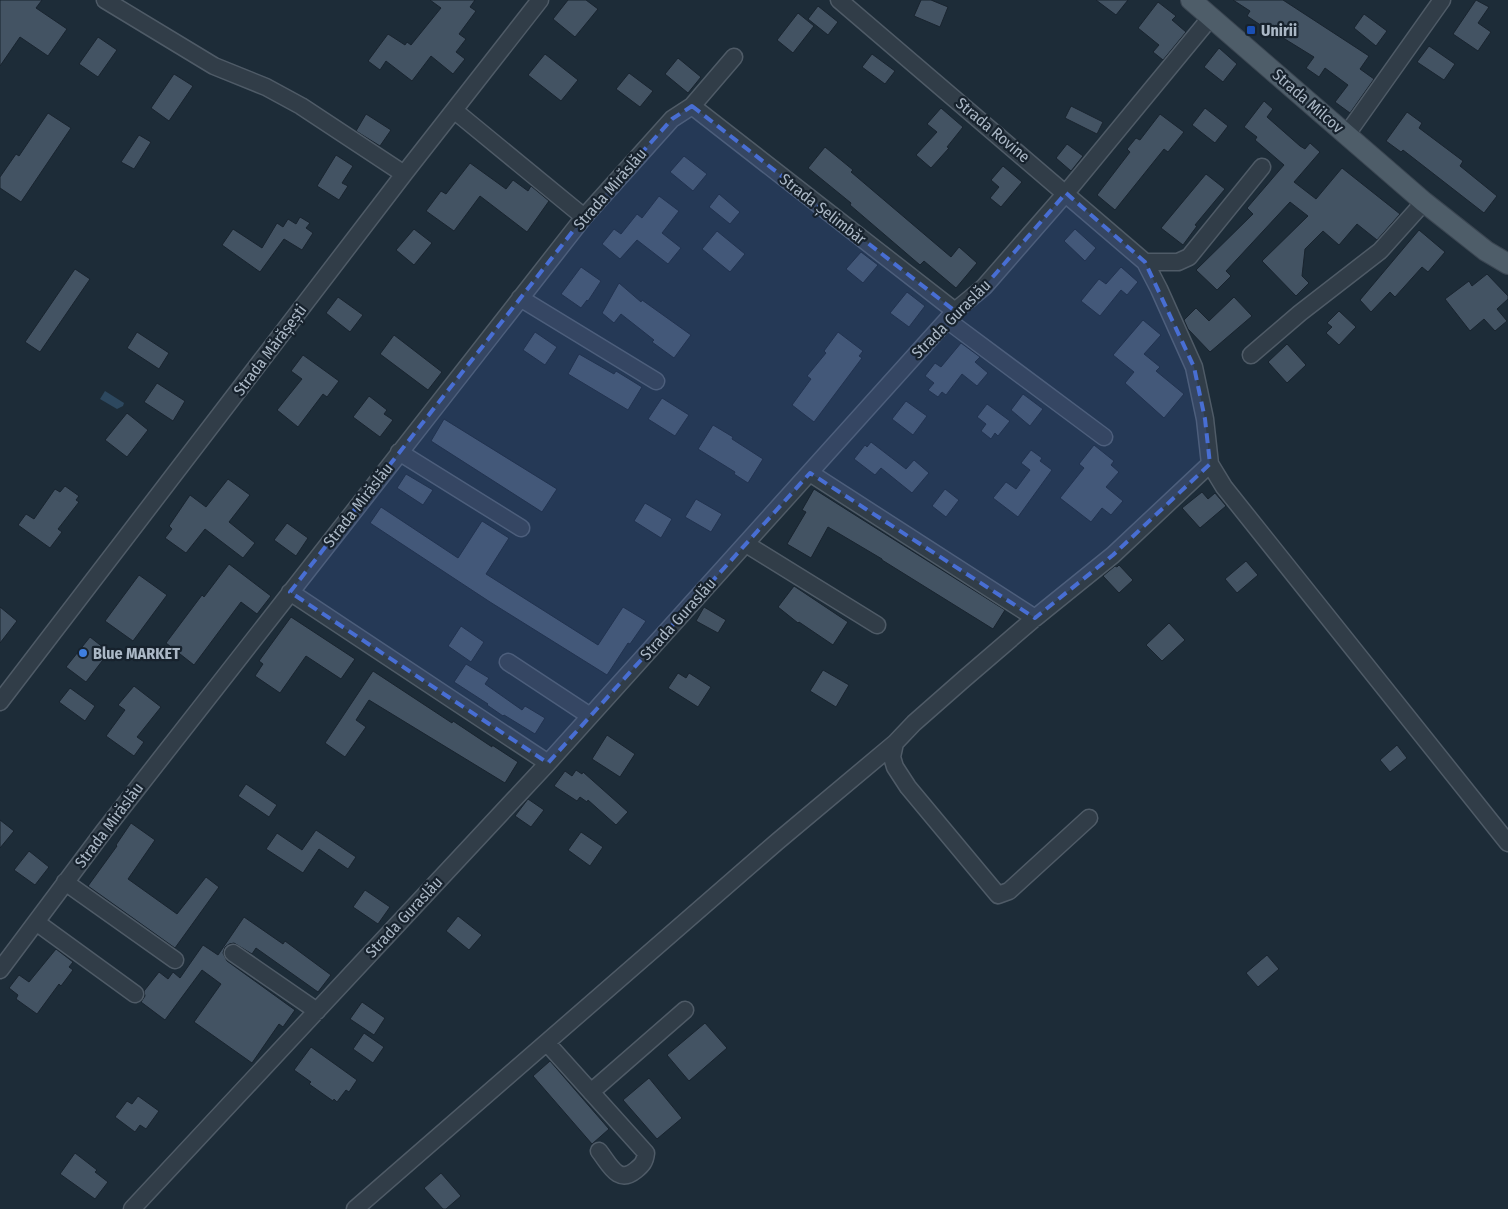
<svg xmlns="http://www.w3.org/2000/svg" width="1508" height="1209" font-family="'Fira Sans Condensed',sans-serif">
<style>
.water{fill:#2d485f}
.building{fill:#435363;stroke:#19242f}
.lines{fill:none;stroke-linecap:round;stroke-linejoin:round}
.minor-casing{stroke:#4f5b67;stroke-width:19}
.major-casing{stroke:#3b4652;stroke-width:22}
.minor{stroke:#313d48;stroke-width:16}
.major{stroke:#4e5d69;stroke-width:20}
.marked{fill:#486ed3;fill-opacity:0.2;stroke:#486ed3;stroke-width:4;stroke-dasharray:10 6;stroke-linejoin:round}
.transit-dot{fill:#1a4fb4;stroke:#17222d;stroke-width:2}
.shop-dot{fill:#3f7fe0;stroke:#17222d;stroke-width:2}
.labels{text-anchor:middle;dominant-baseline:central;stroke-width:4.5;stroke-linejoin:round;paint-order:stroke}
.poi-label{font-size:16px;font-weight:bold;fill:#abb8c6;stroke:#17222d;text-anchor:start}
.street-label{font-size:16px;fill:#abb8c6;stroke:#17222d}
</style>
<rect width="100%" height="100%" fill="#1d2c38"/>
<path class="water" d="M105,391L124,403L123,406L117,409L100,399Z"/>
<path class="building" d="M0,0H42L36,8L67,29L48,56L20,37L0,66Z
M430,0H475L470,7L476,11L459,34L466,39L456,52L465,59L453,74L431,56L412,81L386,61L380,70L368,61L388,34L405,45L407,42L411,45L441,8Z
M568,0H586L598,9L575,37L553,19Z
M921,0H931L948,7L940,27L914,16Z
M1096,0H1128L1116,15Z
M1233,0H1283L1369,56L1360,69L1374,79L1350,113L1335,102L1348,85L1325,68L1319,77L1306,68L1314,57L1280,36L1278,39L1267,31L1268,30L1247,16L1250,11Z
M1476,0L1489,7L1478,23L1491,32L1478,51L1453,34Z
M1158,2L1176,16L1172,20L1186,32L1163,60L1153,52L1159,45L1138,28Z
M818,6L838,22L828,35L808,19Z
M798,13L814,26L793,53L777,40Z
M1364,14L1387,31L1376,46L1354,28Z
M98,37L117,50L98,77L79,64Z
M1429,46L1455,64L1444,80L1417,62Z
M1219,48L1237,64L1223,82L1204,67Z
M545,54L578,80L561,101L528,75Z
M872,54L895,71L885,84L862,67Z
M678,58L701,77L688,93L665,74Z
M629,73L653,91L640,107L616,89Z
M174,74L193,86L169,121L151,108Z
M1264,101L1273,109L1267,117L1300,146L1305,149L1310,143L1320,152L1294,182L1316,199L1342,168L1400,214L1377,240L1357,224L1339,245L1323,231L1305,249L1302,276L1309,283L1296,296L1262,261L1308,216L1290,202L1226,271L1231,276L1217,290L1196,270L1253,214L1247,208L1284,165L1255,140L1257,137L1244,127Z
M1071,106L1103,122L1097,134L1065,118Z
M941,108L963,127L947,147L949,148L931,168L916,155L937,132L927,124Z
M1205,108L1228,126L1215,143L1192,125Z
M1407,112L1422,123L1419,128L1463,161L1460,166L1497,196L1484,213L1403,150L1401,152L1386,141Z
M48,113L71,128L21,202L0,188V177L16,154L19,156Z
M366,114L391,130L380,146L356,131Z
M1160,114L1184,132L1168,152L1164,149L1115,210L1097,195L1130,152L1127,149L1136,138L1140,140Z
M139,135L151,142L134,169L121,162Z
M1067,144L1083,156L1071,171L1056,158Z
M825,147L853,170L851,172L951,257L959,247L977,263L956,288L924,261L920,265L850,205L851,203L808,168Z
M336,155L353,166L342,183L348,186L339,200L317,186Z
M684,156L707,174L693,191L670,172Z
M470,163L506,189L513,180L528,191L531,186L549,201L527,232L480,196L454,231L426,211L441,191L446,194Z
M1003,166L1022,182L1001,207L990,198L999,187L991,180Z
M1206,174L1225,189L1195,225L1197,226L1183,245L1161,228Z
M719,194L740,212L730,224L709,207Z
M659,196L679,211L662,233L681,248L668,264L637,240L620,259L602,244L614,229L621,234L637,214L642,218Z
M300,217L310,223L306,228L313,233L302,250L284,239L260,272L222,245L233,229L262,248L277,223L283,227L288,219L296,224Z
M414,229L432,243L414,265L396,250Z
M1075,229L1096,248L1085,261L1064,241Z
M1419,230L1445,252L1428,272L1422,267L1395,297L1390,292L1371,312L1360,300Z
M717,231L745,254L730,272L702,249Z
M861,252L878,265L863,283L846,269Z
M581,267L601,281L588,301L587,300L581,308L561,294Z
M1121,267L1138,282L1127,295L1121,290L1100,316L1081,301L1099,279L1106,284Z
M75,269L90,279L40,352L25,342Z
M1487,274L1508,296V299L1497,309L1507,321L1495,331L1484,319L1470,331L1445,299L1469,281L1472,286Z
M619,283L641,302L642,300L691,335L674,358L652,342L654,340L621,314L614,323L602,313Z
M907,292L925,306L909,327L890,313Z
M338,297L363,315L350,332L326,313Z
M1234,297L1252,316L1210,352L1188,329L1184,320L1196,308L1209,321Z
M1339,311L1356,327L1339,345L1326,333L1332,327L1327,323Z
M1143,320L1161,335L1144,354L1160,367L1156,371L1184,394L1164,418L1125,383L1134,372L1113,355Z
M137,332L169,353L159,369L127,348Z
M535,332L557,347L545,365L523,350Z
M838,332L863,351L859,356L862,358L814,422L792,405L811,379L807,376L826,353L824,351Z
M394,335L442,372L428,390L380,354Z
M961,343L980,357L975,362L988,373L977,386L962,374L946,395L942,392L938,397L928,390L934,383L925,376L935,363L941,367Z
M1287,344L1306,365L1287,383L1268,362Z
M579,354L614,374L616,371L642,387L628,410L568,374Z
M303,355L339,381L327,397L323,394L298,427L277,410L302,379L291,371Z
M157,383L185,401L173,421L144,402Z
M1023,394L1043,409L1030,426L1011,410Z
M369,396L387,410L384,414L393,420L380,437L353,417Z
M662,398L689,415L675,436L648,419Z
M906,401L927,416L913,435L892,419Z
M987,404L1010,421L998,436L995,433L991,439L981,431L986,424L977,417Z
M127,413L148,430L127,457L105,440Z
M444,419L557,489L542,512L431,441Z
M713,425L733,437L732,439L763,459L748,483L734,474L735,472L698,449Z
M871,442L906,469L914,460L929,473L912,493L881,468L875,475L854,459L865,445L867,447Z
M1094,445L1114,461L1111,465L1119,472L1106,487L1123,501L1111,515L1102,508L1091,522L1060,498L1084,468L1079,464Z
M1031,450L1042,458L1040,461L1052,470L1018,517L993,498L1006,482L1016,489L1030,470L1021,463Z
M406,474L433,490L423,505L397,488Z
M228,479L250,495L229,522L255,543L243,558L205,529L186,553L165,538L172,529L169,526L190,495L206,507Z
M65,486L79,496L76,500L79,502L58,529L62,532L50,548L18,525L26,514L34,519L55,489L60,492Z
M814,489L1005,610L993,629L882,560V559L828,527L811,558L787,544L806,512L802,510Z
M945,489L959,500L946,517L932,506Z
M1202,492L1208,499L1215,493L1226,506L1200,528L1182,508Z
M696,499L722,514L711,532L685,517Z
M645,503L672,519L661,538L634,521Z
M381,507L458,558L482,521L509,538L486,574L598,645L623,607L646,621L630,644L628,643L607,675L490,602L370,523Z
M287,523L308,538L296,556L274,540Z
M1246,561L1258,575L1237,593L1225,579Z
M229,564L271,596L257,614L241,602L194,665L166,643L202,595L204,597Z
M1119,565L1133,580L1119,593L1103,576L1115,566L1117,567Z
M139,575L167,595L133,641L105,621Z
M794,586L848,622L833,645L799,622L798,623L778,607Z
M0,607L17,621L0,643Z
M704,607L726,620L718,633L696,621Z
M291,617L355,659L341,679L306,656L280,693L255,676L263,664L259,661Z
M1169,623L1185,640L1162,661L1146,645Z
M461,626L484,642L471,662L448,646Z
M90,637L109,652L86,682L66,667Z
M466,664L489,678L485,684L522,710L525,706L545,718L535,734L504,715L503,716L487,705L488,704L454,682Z
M823,670L849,685L836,707L810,691Z
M373,671L452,723L453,721L492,747V745L518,762L505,783L369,700L356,720L366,727L345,757L325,743Z
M678,673L686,678L689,673L711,687L698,707L668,688Z
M134,686L161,707L137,737L144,742L134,756L106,736L125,710L118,705Z
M70,688L95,706L85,721L59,702Z
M607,735L635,754L620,777L592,759Z
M1397,745L1407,758L1390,772L1380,760Z
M576,770L582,774L583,772L628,812L616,825L588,800L587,802L580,797L577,801L554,786L565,771L572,776Z
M246,784L277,805L269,817L238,796Z
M528,799L544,810L531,827L515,816Z
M0,820L14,831L0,848Z
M131,823L155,840L128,879L177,914L206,877L219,887L175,948L88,886L117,846L116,845Z
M316,830L356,857L348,869L319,849L303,873L266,849L277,833L302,850Z
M581,832L603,847L590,866L568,850Z
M29,851L49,867L35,885L14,870Z
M365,890L390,907L378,924L353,907Z
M458,916L482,935L469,950L446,931Z
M244,917L283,944L285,941L331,975L318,992L256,948L252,954L234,943L229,944L225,947L223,953L227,961L295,1010L283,1027L279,1024L252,1063L194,1022L221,984L202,970L165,1020L141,1002L145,996L144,991L159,972L168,979L173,972L180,978L203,945L218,955Z
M56,949L73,962L69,967L73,970L61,986L59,984L37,1014L16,999L18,995L9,988L19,975L29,982Z
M1267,955L1279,969L1258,987L1246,973Z
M362,1002L385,1018L374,1035L350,1019Z
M705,1023L727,1048L689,1081L667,1055Z
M364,1033L384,1047L373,1063L353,1049Z
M311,1047L357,1080L349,1092L346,1090L337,1102L334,1099L333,1101L309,1084L311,1082L294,1070Z
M550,1061L609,1129L592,1144L533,1076Z
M649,1078L682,1118L657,1139L623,1100Z
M138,1096L159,1111L146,1129L140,1125L135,1132L115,1117L127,1101L132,1104Z
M75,1153L97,1170L95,1172L108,1182L95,1199L60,1174Z
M441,1173L461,1196L446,1209H443L424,1188Z"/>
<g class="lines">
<g class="minor-casing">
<path id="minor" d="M105,0L214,66L266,87L301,106L404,174
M839,0L1145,262L1159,289L1194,367L1205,419L1210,464L1224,487L1508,843
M692,106L955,311
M455,111L584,217
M1347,134L1442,0
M1145,262H1178L1189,257L1262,167
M520,298L656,381
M947,320L1104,437
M1251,355L1300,313L1380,251L1424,202
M399,452L521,528
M810,473L1035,618
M746,544L877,625
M290,592L548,763
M508,662L590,716
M0,702L404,174L540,0
M1089,818L1009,891L998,895L908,787L895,767L892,757L895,743L914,723L964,679L1035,618L1113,555L1210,464
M65,882L175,960
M36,922L135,994
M233,953L317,1011
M0,970L104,831L584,217L672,119L692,106L734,57
M547,1043L646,1153C645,1162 642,1165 636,1170C618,1185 610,1165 599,1151
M591,1092L685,1010
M132,1209L548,763L955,311L984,287L1066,193L1211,17
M355,1209L778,841L895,743"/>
</g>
<g class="major-casing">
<path id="major" d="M1191,0L1424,202L1486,251L1508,264"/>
</g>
<use href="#minor" class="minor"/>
<use href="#major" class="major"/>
</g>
<path class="marked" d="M692,106L955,311L984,287L1066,193L1145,262L1194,367L1205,419L1210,464L1113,555L1035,618L810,473L548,763L290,592L584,217L672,119Z"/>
<rect class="transit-dot" x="1246" y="25" width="10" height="10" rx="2.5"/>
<circle class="shop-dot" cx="83" cy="653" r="5"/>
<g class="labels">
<g class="poi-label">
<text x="1261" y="30">Unirii</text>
<text x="93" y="653">Blue MARKET</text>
</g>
<g class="street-label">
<text transform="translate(1308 101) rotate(41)">Strada Milcov</text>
<text transform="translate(993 130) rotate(40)">Strada Rovine</text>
<text transform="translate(610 189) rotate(-49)">Strada Mirăslău</text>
<text transform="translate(823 209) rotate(38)">Strada Șelimbăr</text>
<text transform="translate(951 319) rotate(-45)">Strada Guraslău</text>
<text transform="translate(270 350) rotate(-53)">Strada Mărășești</text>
<text transform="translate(358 505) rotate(-52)">Strada Mirăslău</text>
<text transform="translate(678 619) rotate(-48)">Strada Guraslău</text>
<text transform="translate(109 825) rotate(-53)">Strada Mirăslău</text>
<text transform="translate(404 917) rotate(-47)">Strada Guraslău</text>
</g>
</g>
</svg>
